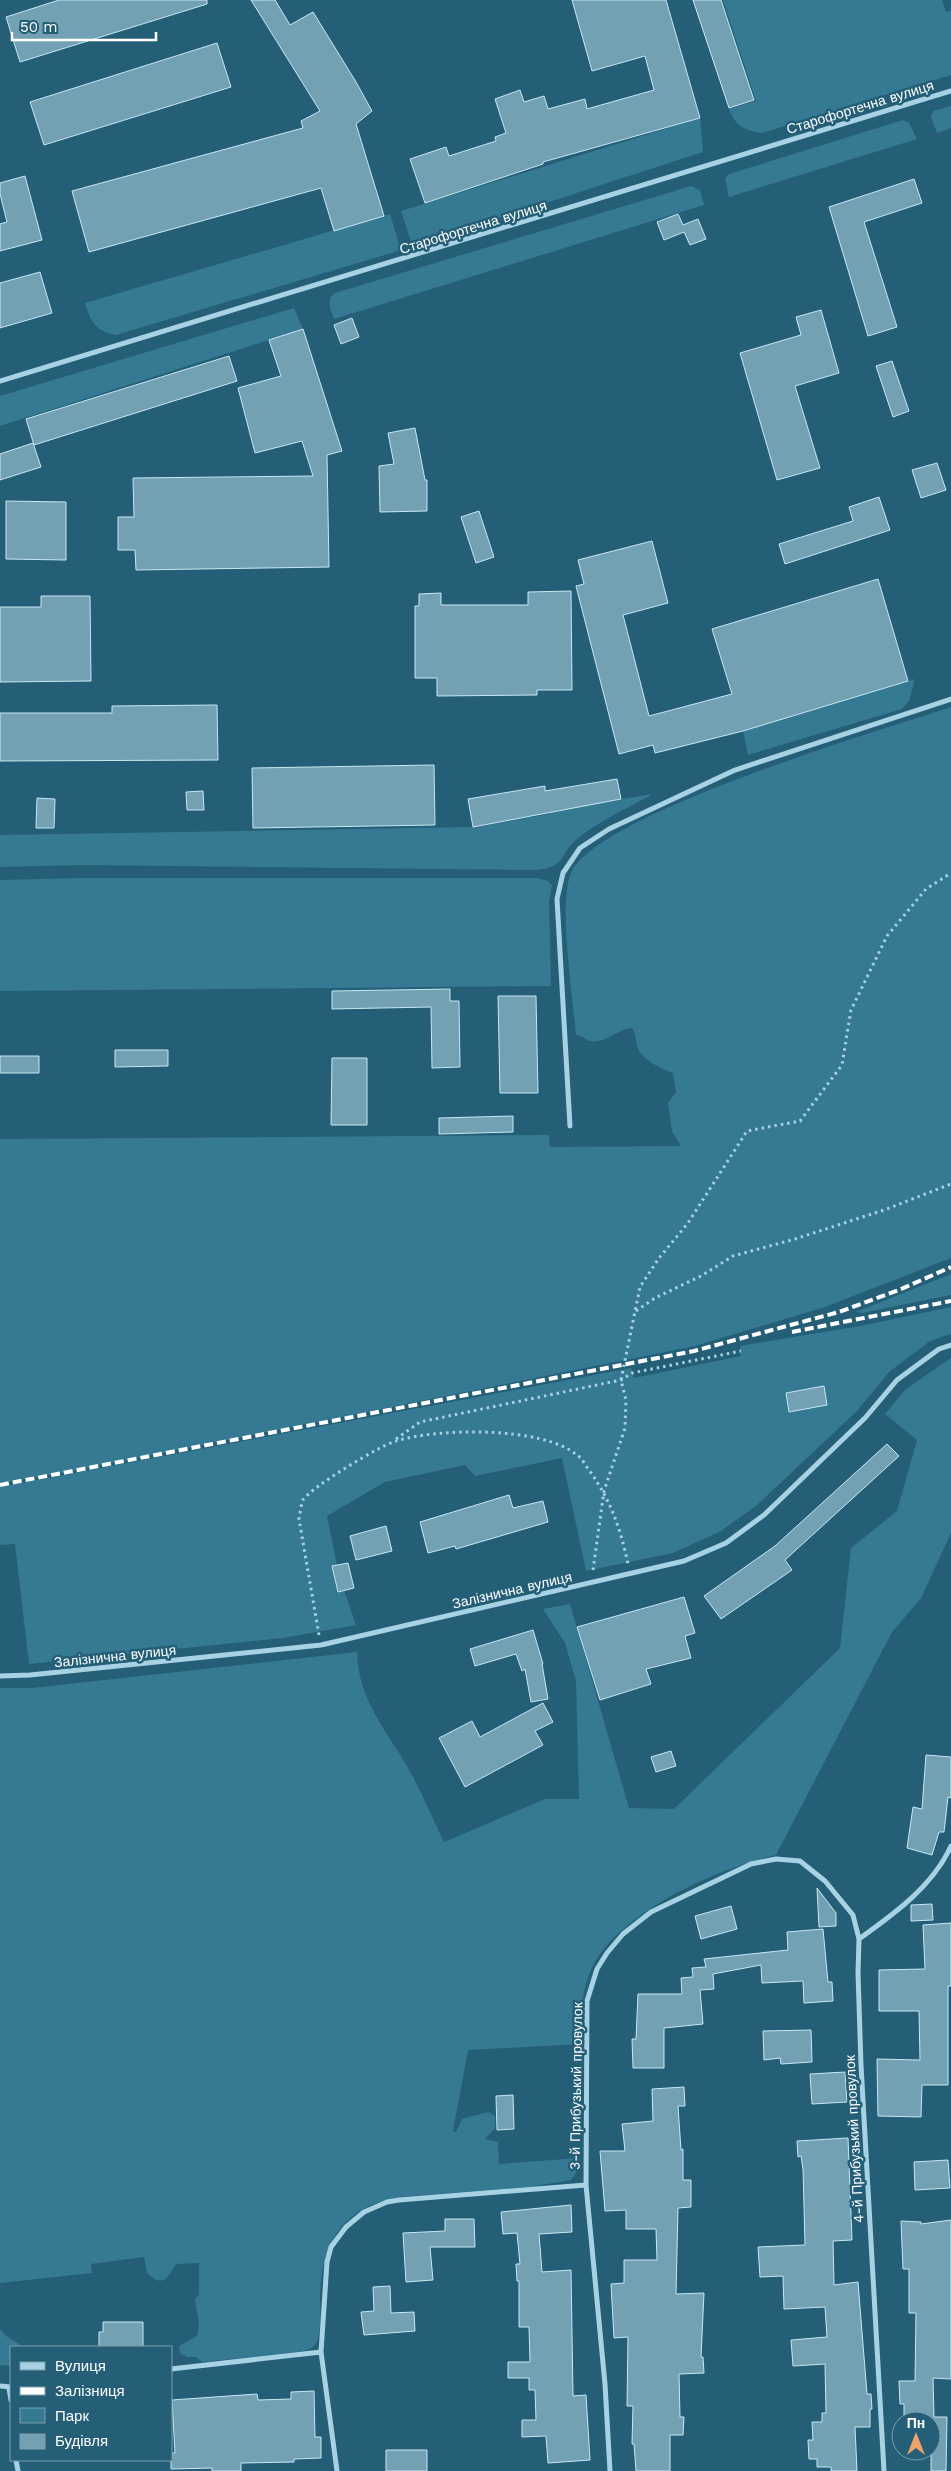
<svg xmlns="http://www.w3.org/2000/svg" width="951" height="2471" font-family="'Work Sans',sans-serif">
<style>
.green{fill:#357993}
.building{fill:#72a1b4;stroke:#c8e7f3}
.lines{fill:none;stroke-linecap:round;stroke-linejoin:round}
.path{stroke:#a6d2e3;stroke-width:3;stroke-dasharray:2.5 4;stroke-linecap:butt}
.minor{stroke:#a6d2e3;stroke-width:5}
.rail{stroke:#fff;stroke-width:4;stroke-dasharray:9 4;stroke-linecap:butt}
.labels{text-anchor:middle;dominant-baseline:central;stroke-width:5;stroke-linejoin:round;paint-order:stroke}
.street-label{font-size:14px;fill:#fff;stroke:#245f77}
</style>
<rect width="100%" height="100%" fill="#245f77"/>
<path class="green" d="M723,0H942L946,12L951,11V75L762,133C744,130 736,127 729,109L756,101Z
M951,106V128L937,133L931,117L933,111Z
M700,118L703,152L416,245L411,242L401,211Z
M903,120L909,123L917,139L729,197L725,178L729,174Z
M691,186L700,190L704,205L334,319C331,310 325,300 335,293Z
M390,214L400,247L398,251L116,335C96,331 91,323 85,303Z
M294,308L303,329L0,426V396Z
M915,679L909,701L902,709L748,755L743,731Z
M951,707V1258L825,1307L695,1346L63,1473L0,1483V1139L549,1135L550,1147L681,1146L672,1132L668,1103L676,1092L673,1073C663,1070 644,1060 639,1051C635,1043 637,1036 632,1028C617,1029 606,1044 590,1041C584,1039 581,1035 576,1035C573,998 558,903 571,873C596,814 882,730 951,707Z
M653,794C630,807 595,823 576,840C558,856 568,865 538,870L82,865L0,867V835L473,827L549,814V811Z
M81,878H537L548,881L552,885L549,902L551,986L0,991V880Z
M951,1274V1295L862,1313L856,1312Z
M951,1307V1334L930,1341L889,1372L856,1412L757,1505L721,1531L673,1553L586,1571L562,1458L475,1476L465,1465L385,1482L327,1516L337,1565L332,1566L338,1591L344,1590L356,1625L283,1638L29,1664L15,1544L0,1545V1487L631,1368L634,1378L741,1356L740,1346L860,1326Z
M951,1358V1533L921,1598L892,1632L776,1855C718,1868 619,1912 592,1968C580,1992 582,2018 582,2044L468,2050L453,2131L456,2132L462,2119L489,2112L495,2116V2128L485,2139L498,2142L499,2164L580,2158L576,2173L571,2180L529,2187L400,2197C344,2206 322,2241 320,2295C320,2309 322,2328 317,2341C313,2350 306,2350 298,2352L202,2362L196,2357H187L180,2353L179,2346L197,2336C201,2320 197,2316 195,2300L199,2294V2263L176,2264C168,2277 163,2289 147,2273L144,2257L91,2264L92,2273L0,2283V1688H32L357,1652C358,1698 385,1729 407,1766C421,1791 432,1817 444,1842L545,1799H579L576,1681L565,1643L543,1609L570,1604L629,1808L674,1809L840,1648L851,1548L897,1511L917,1440L885,1414L906,1389Z
M0,2329C6,2339 15,2339 22,2347H11V2366L0,2365Z"/>
<path class="building" d="M59,0H207V4L20,62L6,17Z
M251,0H275L290,25L313,12L356,82L372,111L356,124L384,216L334,231L321,188L89,252L72,191L303,128L301,121L320,111Z
M572,0H666L700,118L543,162V164L425,203L410,159L446,147L449,156L496,141L495,137L506,133L495,99L520,90L524,102L544,96L548,109L585,99L587,109L654,90L645,56L592,71Z
M693,0H721L754,100L729,108Z
M217,43L231,87L44,145L30,102Z
M25,176L42,240L0,251V224L7,222L0,194V183Z
M914,179L922,203L864,222L897,327L868,336L829,207Z
M678,214L683,225L698,219L706,239L690,245L684,232L664,240L657,222Z
M40,272L52,313L0,328V283Z
M821,310L839,373L795,386L820,468L777,480L740,353L801,335L796,317Z
M352,318L359,337L341,344L334,325Z
M303,329L342,451L327,455L329,567L136,570L135,550H118V517H134L133,478L313,476L302,441L255,453L238,388L281,376L269,340Z
M229,356L237,381L34,445L26,419Z
M892,361L909,411L893,417L876,366Z
M415,428L425,480H427V511L380,512L379,466L394,464L388,433Z
M33,443L41,467L0,480V454Z
M937,463L946,490L921,498L912,470Z
M879,497L890,530L785,564L779,544L853,521L849,507Z
M6,501L66,502V560L6,559Z
M479,511L494,557L476,563L461,517Z
M652,541L668,603L623,615L649,716L732,694L712,629L878,579L908,681L743,731L655,753L653,745L619,754L576,586L584,584L578,560Z
M571,591L572,690H537V695L437,696V678H415V606H419V594L441,593V605H528V592Z
M41,596H90L91,681L0,682V607H41Z
M217,705L218,760L0,761V713H112V706Z
M434,765L435,825L253,828L252,768Z
M617,779L621,799L473,827L468,799L545,786V791Z
M203,791L204,810H187L186,792Z
M37,798L55,799L54,828H36Z
M450,989V1001H459L460,1067L432,1068L431,1007L332,1009V991Z
M498,996H536L538,1093H500Z
M115,1050H168V1066L115,1067Z
M0,1056H39V1073H0Z
M332,1058H367V1125H331Z
M513,1116V1132L439,1134V1118Z
M824,1386L827,1405L789,1412L786,1393Z
M887,1444L899,1456L785,1560L792,1570L721,1619L704,1596L775,1546Z
M509,1495L513,1508L543,1501L548,1522L456,1549L455,1546L428,1553L420,1522Z
M386,1526L392,1551L356,1560L350,1536Z
M348,1563L354,1588L338,1592L332,1566Z
M684,1597L695,1633L685,1636L691,1658L646,1669L651,1684L600,1700L577,1627Z
M533,1630L543,1664H542L548,1699L531,1702L525,1669L522,1671L516,1654L475,1666L470,1649Z
M543,1703L553,1722L535,1731L543,1745L465,1787L439,1738L472,1721L480,1737Z
M671,1751L676,1766L656,1772L651,1757Z
M926,1755L951,1757V1798L948,1797L944,1832H939L932,1855L907,1848L913,1807L922,1809Z
M817,1888L836,1913V1926L819,1927Z
M932,1904L933,1920L911,1921V1905Z
M731,1906L737,1929L701,1939L695,1916Z
M951,1923V1986H948V2085H922L921,2117L878,2116L877,2059L920,2060L919,2011H879V1970L925,1969L923,1925Z
M823,1929L828,1982H832L833,2001L804,2003L803,1981L762,1983L761,1965L713,1974L714,1989L700,1990L703,2024L664,2028V2068H633L632,2039H636L638,1994H682L681,1978L693,1977L692,1968L706,1967L704,1959L788,1950L787,1932Z
M811,2030L812,2062L781,2064L780,2058L764,2060L763,2031Z
M845,2072L847,2102L812,2104L810,2074Z
M684,2087L685,2106H678L681,2150L683,2149V2180H691V2207L678,2208L676,2294L704,2293L701,2357H703L704,2373L679,2374L680,2417H684L683,2435H670V2471H636L634,2444H632L633,2406H627L628,2337L614,2338L611,2284L624,2283V2260H657L656,2229H626V2210L605,2211L600,2151H625L622,2124L653,2121L652,2089Z
M513,2095L514,2129L497,2130L496,2096Z
M848,2138L852,2240L833,2241L834,2285L858,2282L867,2394H871L872,2409H870V2427H855L857,2471H831V2467H817V2459H809L808,2440H813L812,2422H822V2413H826L825,2364L793,2366L791,2340L827,2337L825,2307L784,2309L783,2276L760,2277L758,2247L805,2245L803,2169L801,2156L798,2157L797,2141Z
M948,2160L950,2188L915,2190L914,2162Z
M571,2205L572,2232L539,2234L542,2272L571,2270L573,2396L586,2395L590,2460L548,2463L546,2436L522,2437V2420H536L535,2390H529V2378H508V2362H530L529,2327H519V2281H517L516,2264H520L517,2233L503,2234L501,2212Z
M445,2219H474L475,2247H430L433,2280L406,2282L403,2233L445,2231Z
M951,2220V2379L933,2378L934,2417H947L946,2471H931V2421H904V2404H900L899,2381H915L916,2313H909V2269H903L901,2221L921,2222V2224Z
M390,2286L391,2313L414,2312L415,2331L364,2335L361,2312L374,2311L373,2287Z
M103,2322H143V2347H99V2332H103Z
M314,2391L315,2437H321V2458L294,2459V2462L241,2463V2471H212V2468L171,2469V2453H175L172,2400L257,2394L258,2400L291,2399V2392Z
M386,2450H427V2471H386Z"/>
<g class="lines">
<path class="path" d="M636,1311L655,1298L701,1276L733,1256L795,1239L884,1210L951,1184
M396,1439L420,1422L621,1380L632,1373L741,1351
M593,1570L604,1491L625,1428L626,1400L621,1380L640,1287L659,1258L688,1223L747,1131L800,1121L842,1065L851,1010L887,936L926,889L951,873
M319,1635L299,1519C300,1513 301,1505 303,1500C311,1487 381,1445 396,1441C438,1428 542,1426 577,1455C582,1458 585,1465 589,1470C611,1501 620,1527 628,1564"/>
<path class="minor" d="M0,381L951,91
M570,1126L557,899L563,873L580,848L609,829L735,770L951,699
M0,1676L30,1675L321,1645L684,1561L726,1543L764,1515L865,1418L897,1380L939,1349L951,1345
M171,2369L321,2352
M0,2386L11,2387
M9,2388L11,2400
M16,2460L18,2471
M337,2471L321,2352L327,2262L331,2247L346,2227L364,2212L387,2202L399,2200L586,2185
M610,2471L605,2384L586,2185L587,2001L597,1969L607,1953L623,1934L651,1912L751,1864L776,1859L800,1861L825,1881L853,1915L859,1939
M884,2471L861,2065L858,1973L859,1939C894,1914 933,1886 951,1846"/>
<path class="rail" d="M792,1332L951,1301
M0,1485L694,1351L839,1312L899,1290L951,1267"/>
</g>
<g class="labels">
<g class="street-label">
<text transform="translate(860 107) rotate(-17)">Старофортечна вулиця</text>
<text transform="translate(473 227) rotate(-17)">Старофортечна вулиця</text>
<text transform="translate(512 1590) rotate(-13)">Залізнична вулиця</text>
<text transform="translate(115 1656) rotate(-6)">Залізнична вулиця</text>
<text transform="translate(576 2086) rotate(-89)">3-й Прибузький провулок</text>
<text transform="translate(854 2139) rotate(-93)">4-й Прибузький провулок</text>
</g>
</g>
<rect x="10" y="2346" width="162" height="115" fill="#245f77" stroke="#7c9fad"/>
<rect x="20" y="2362" width="25" height="8" fill="#a6d2e3" stroke="#7c9fad"/>
<text x="55" y="2371" font-size="15" fill="#ffffff">Вулиця</text>
<rect x="20" y="2387" width="25" height="8" fill="#ffffff" stroke="#7c9fad"/>
<text x="55" y="2396" font-size="15" fill="#ffffff">Залізниця</text>
<rect x="20" y="2408" width="25" height="15" fill="#357993" stroke="#7c9fad"/>
<text x="55" y="2421" font-size="15" fill="#ffffff">Парк</text>
<rect x="20" y="2434" width="25" height="15" fill="#72a1b4" stroke="#7c9fad"/>
<text x="55" y="2446" font-size="15" fill="#ffffff">Будівля</text>
<g transform="translate(916 2436)"><circle r="24" fill="#245f77" stroke="#7c9fad"/>
<path d="M0-4L9 19L0 12L-9 19Z" fill="#eca46a"/>
<text y="-8" font-size="14" font-weight="bold" text-anchor="middle" fill="#ffffff">Пн</text>
</g>
<path d="M12 32v8h144v-8" fill="none" stroke="#ffffff" stroke-width="2.5"/>
<text x="20" y="32" font-size="15" fill="#ffffff" stroke="#245f77" stroke-width="4" paint-order="stroke">50 m</text>
</svg>
